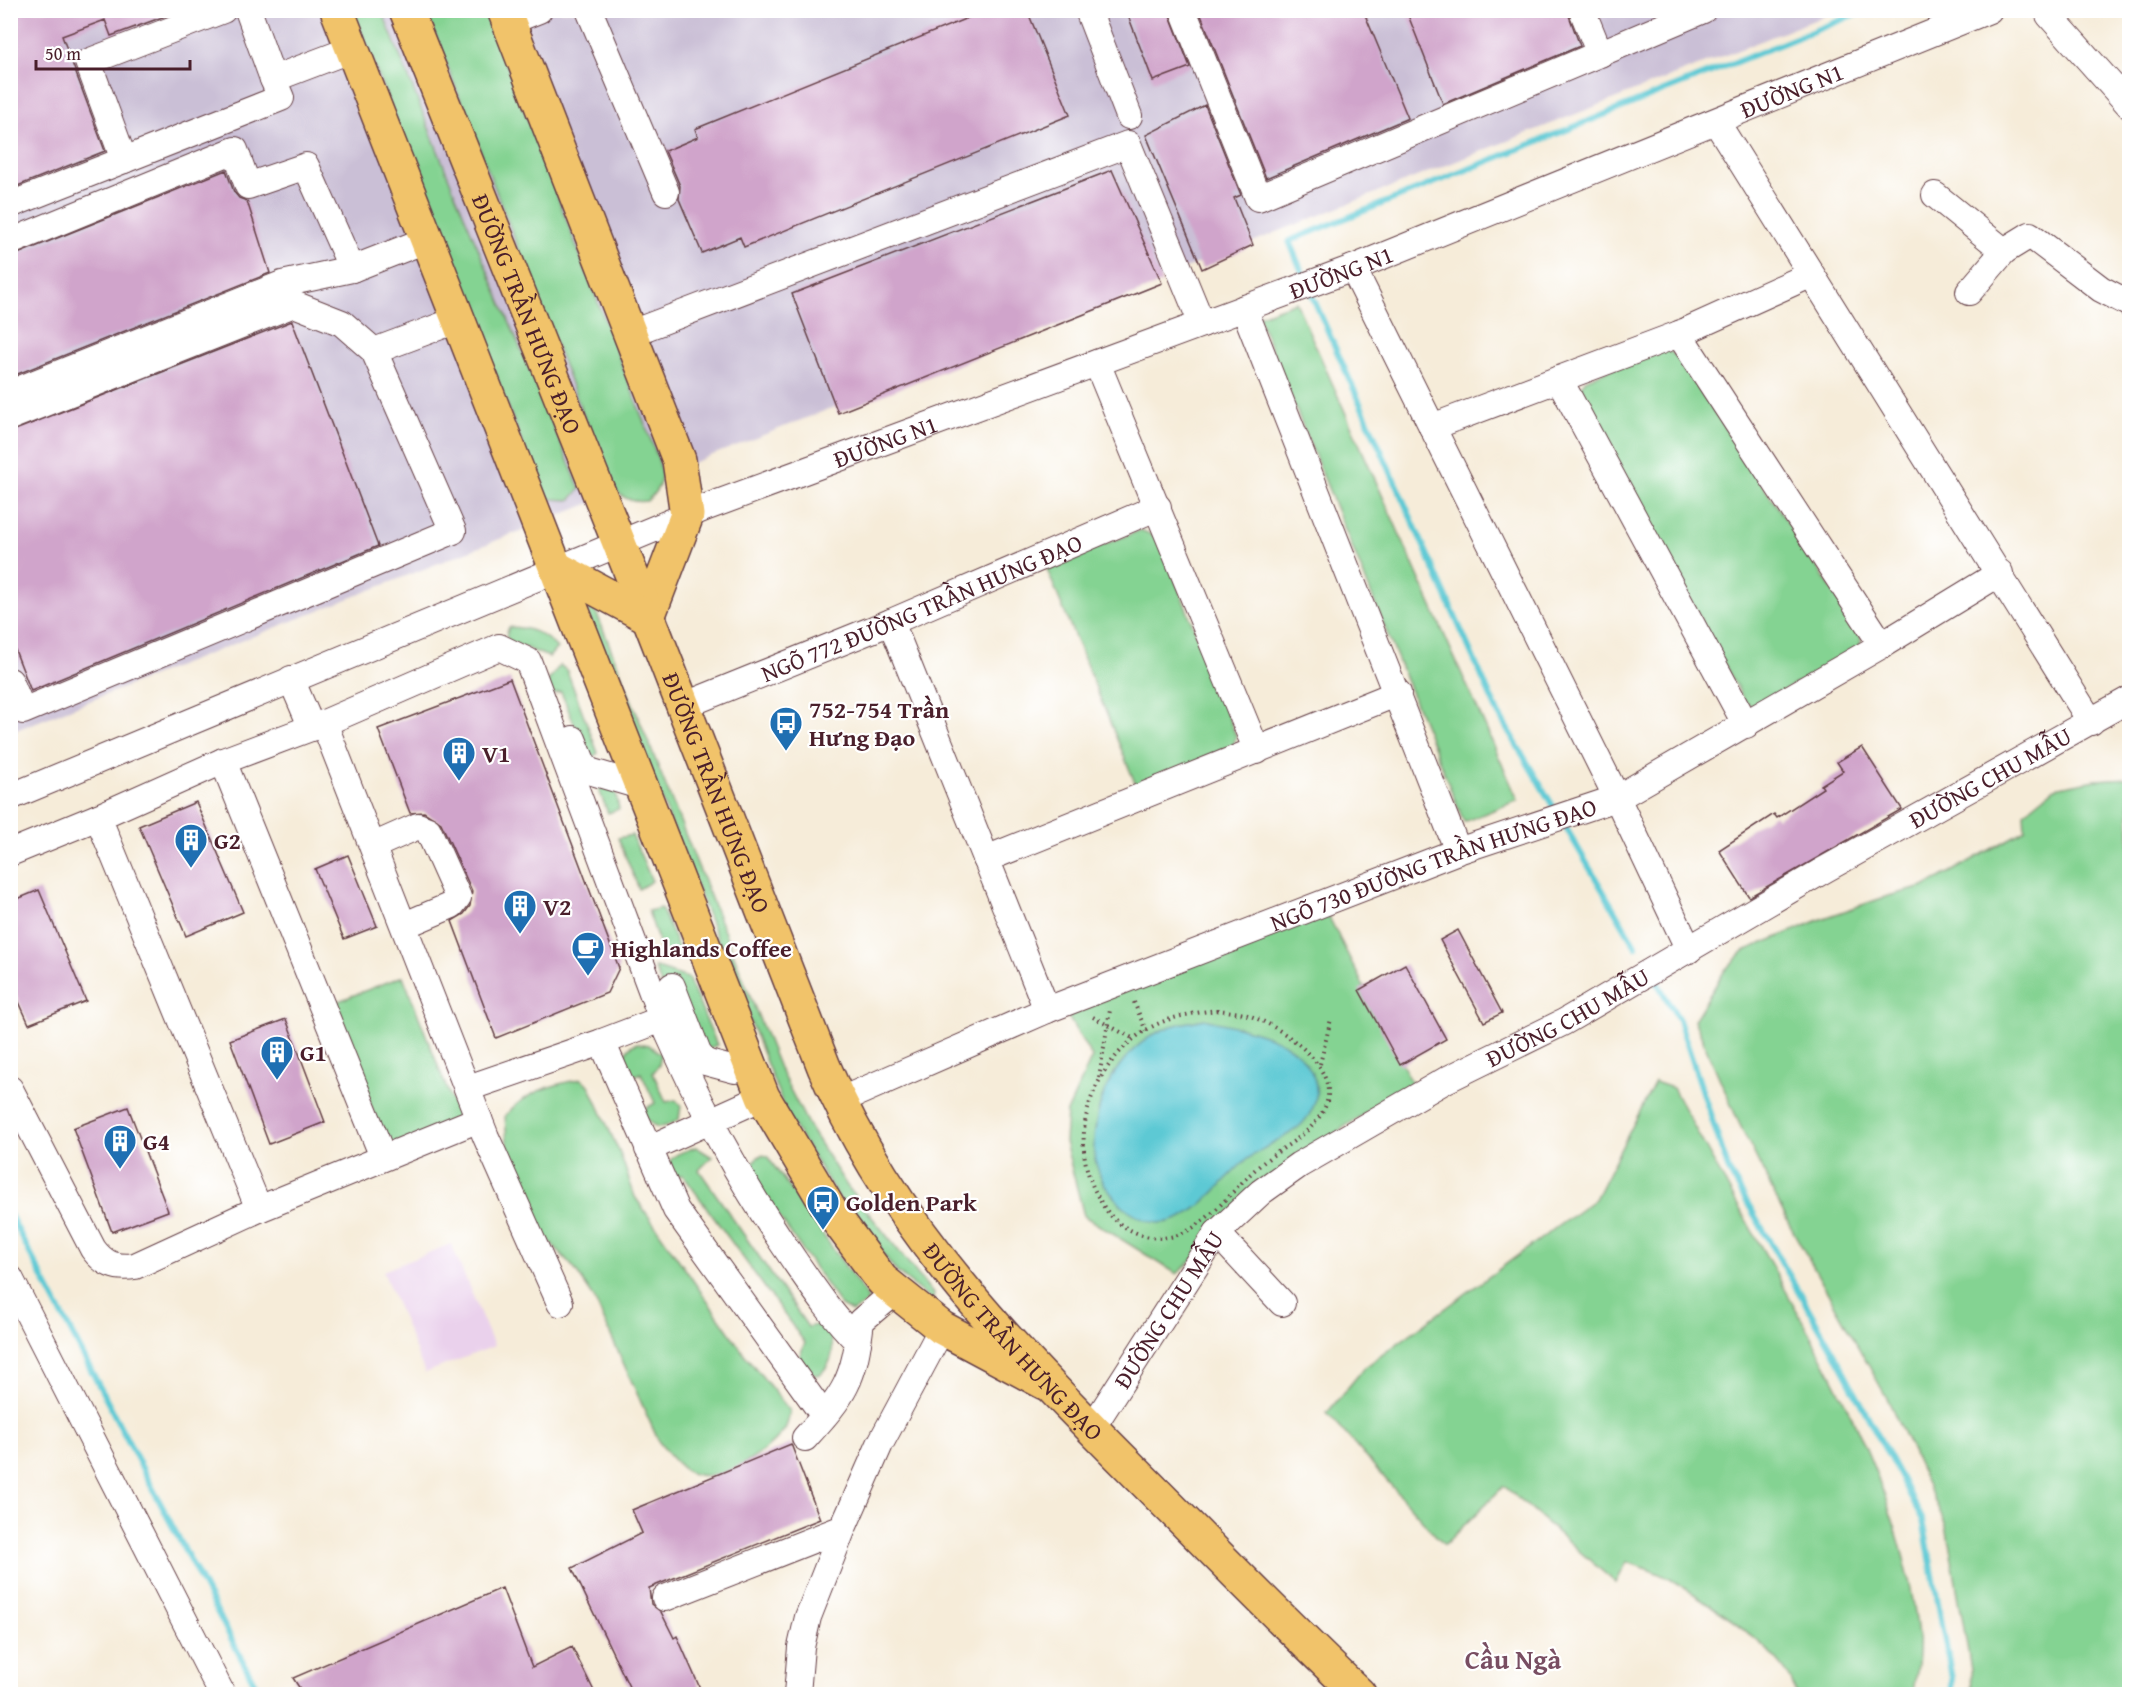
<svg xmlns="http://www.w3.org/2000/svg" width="2140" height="1705" font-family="'Gentium Book Plus',serif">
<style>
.built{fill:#ead1ec}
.industrial{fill:#cabfd6}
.green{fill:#84d392;stroke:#67795e;stroke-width:1.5}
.water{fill:#5dc9d4;stroke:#547480;stroke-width:1.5}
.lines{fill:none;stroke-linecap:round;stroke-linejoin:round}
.stream{stroke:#5dc9d4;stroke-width:6}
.building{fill:#d0a4cb}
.minor-casing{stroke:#643e45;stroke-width:28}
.major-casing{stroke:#643e45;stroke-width:36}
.highway-casing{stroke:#643e45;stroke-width:36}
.path{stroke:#643e45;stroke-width:4;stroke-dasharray:1.5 4.5;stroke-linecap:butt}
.minor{stroke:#fff;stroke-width:26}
.major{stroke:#f1c36a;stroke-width:33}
.highway{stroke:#f1c36a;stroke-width:33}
.labels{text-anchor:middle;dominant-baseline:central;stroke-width:4.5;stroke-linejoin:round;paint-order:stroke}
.street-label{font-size:24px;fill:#4a1f2b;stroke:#fff}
.poi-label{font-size:24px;font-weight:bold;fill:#4a1f2b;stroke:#fff;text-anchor:start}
.quarter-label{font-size:27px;font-weight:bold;fill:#794e63;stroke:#fff}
</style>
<rect width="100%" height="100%" fill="#fff"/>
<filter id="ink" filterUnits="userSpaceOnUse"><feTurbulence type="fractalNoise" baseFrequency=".0167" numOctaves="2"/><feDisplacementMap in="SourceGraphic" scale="12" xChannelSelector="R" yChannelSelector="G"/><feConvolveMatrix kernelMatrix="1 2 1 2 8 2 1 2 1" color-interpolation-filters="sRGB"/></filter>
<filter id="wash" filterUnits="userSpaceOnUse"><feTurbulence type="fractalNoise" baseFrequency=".008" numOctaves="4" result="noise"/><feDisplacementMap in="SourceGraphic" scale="24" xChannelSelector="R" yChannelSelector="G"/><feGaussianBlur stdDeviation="1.35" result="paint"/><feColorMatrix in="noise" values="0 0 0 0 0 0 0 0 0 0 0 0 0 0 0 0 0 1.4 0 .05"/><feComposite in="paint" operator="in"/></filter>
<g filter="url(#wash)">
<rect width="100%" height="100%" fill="#f6ecd9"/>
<path class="built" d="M451,1244L494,1346L425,1373L383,1271Z"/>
<path class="industrial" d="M11,11H1837L11,732Z"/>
<path class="green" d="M353,11H382L456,196L580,489L570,500L550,499L541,491Z
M426,11H486L657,456C664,476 663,486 647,501C631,503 622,498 611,486Z
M1296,302L1518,800L1464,822L1258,316Z
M1661,346L1678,357L1685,367L1860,632L1861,642L1855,652L1753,707L1745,702L1578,393L1585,380Z
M1141,530L1159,538L1236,736L1232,751L1138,790L1046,567Z
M586,609H593L597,614L627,689L779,1068L811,1130L847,1186L934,1295L932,1301L897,1272L839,1198L788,1117Z
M509,627C531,628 542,632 557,648L549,657L510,642L506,636Z
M560,665L567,671L598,753L589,760L561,692L547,696L542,689Z
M2129,778V1694H1972L1971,1669L1946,1525L1888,1400L1789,1224L1739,1123L1694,1020L1725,970L1744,951L1824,918L1888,896L1924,887L2025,830L2024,813L2055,788L2095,780Z
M598,788L615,790L619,809L608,813Z
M632,835L652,881L639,889L618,838Z
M661,908L682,956L663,954L648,911Z
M1326,911L1412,1083L1341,1129L1177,1274L1084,1216L1065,1142L1067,1112L1092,1057L1064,1010Z
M654,967L688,978L717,1045L704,1051L663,989Z
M403,976L462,1127L390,1155L331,1004Z
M637,1043L649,1045L661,1054L659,1065L653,1073L666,1102L676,1100L681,1106L679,1119C661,1132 652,1128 640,1112L655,1103L641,1073L634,1076L625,1073C622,1060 624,1048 637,1043Z
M581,1079L589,1085L621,1156L635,1197L745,1355L790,1411C789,1417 788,1424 785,1429C767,1454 719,1486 688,1472C676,1465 668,1453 659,1442L593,1296L574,1268L542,1233L507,1143L505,1116C525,1092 551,1085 581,1079Z
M1655,1082L1673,1088C1708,1153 1745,1218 1781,1282C1842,1391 1905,1509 1918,1636C1920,1654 1915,1676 1913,1694H1795C1792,1655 1703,1599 1670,1579C1657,1572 1641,1567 1627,1562L1616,1583L1504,1486L1444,1545L1327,1413L1364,1368L1595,1199Z
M696,1147L712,1157L699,1170L808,1327L825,1323C835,1342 837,1360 819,1375L809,1374L797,1362L805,1343L683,1175L669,1179C666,1154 675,1155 696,1147Z
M761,1155L767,1156L868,1298L867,1302L852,1312L841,1306L751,1176C750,1167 752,1160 761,1155Z"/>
<path class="water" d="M1204,1019C1244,1029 1298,1035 1314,1078C1320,1095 1314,1111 1302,1124C1286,1139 1262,1147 1245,1161C1219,1183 1196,1222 1159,1223C1138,1223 1115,1201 1105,1185C1093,1165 1092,1146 1096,1124C1102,1081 1128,1044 1169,1027C1180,1023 1193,1022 1204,1019Z"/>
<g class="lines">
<path class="stream" d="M1305,279L1289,241L1866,10
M1310,291L1498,713L1557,813
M1562,821L1636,947
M1654,977L1679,1020L1729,1171L1833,1351L1923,1520L1952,1679V1694
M10,1215L260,1694"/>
</g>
<g id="blocks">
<path class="building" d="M10,10L176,12L111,36L105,20L62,36L105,151L10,189Z
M987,10H1027L1070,115L744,247L740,237L702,253L679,199L680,186L665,151L698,137L695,129Z
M1126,10H1168L1190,67L1153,81Z
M1199,10H1363L1408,118L1266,178Z
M1406,10H1567L1580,46L1443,104Z
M1205,105L1241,195L1234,198L1253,245L1202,269L1146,135Z
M226,170L234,192L239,198L247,201L270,273L10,377V257Z
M1112,170L1162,283L838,413L792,294Z
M292,321L378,546L31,691L10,637V432Z
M510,679L619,968L607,993L496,1038L452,921L464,914L470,906L472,891L441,823L424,812L410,813L378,729Z
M1862,747L1902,809L1749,897L1719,850L1774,814L1777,818L1823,788L1821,785L1843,771L1837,762Z
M196,802L243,912L186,936L139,826Z
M348,855L377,926L344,939L315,869Z
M39,890L86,1001L29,1024L10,982V902Z
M1458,930L1502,1013L1484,1022L1440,940Z
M1405,964L1446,1039L1400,1065L1359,990Z
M286,1019L325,1122L269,1144L230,1040Z
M128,1107L168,1211L112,1232L73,1128Z
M791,1444L820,1519L649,1588L651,1604L661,1612L674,1638L677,1636L703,1695H633L572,1568L642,1533L632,1510Z
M502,1588L532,1667L572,1647L596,1695H304L293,1678Z"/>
</g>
</g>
<g filter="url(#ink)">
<use href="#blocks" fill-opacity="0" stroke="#643e45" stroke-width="1.5"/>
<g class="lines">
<g class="minor-casing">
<g id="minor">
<path d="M248,10L273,79"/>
<path d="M589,10L666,192"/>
<path d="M1088,10L1129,116"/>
<path d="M1183,10L1258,198L1703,10"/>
<path d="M1582,10L1600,54"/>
<path d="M2048,10L2049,15L2130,106"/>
<path d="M509,22L539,10"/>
<path d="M1717,123L2091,722"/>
<path d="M124,160L88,62L223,10"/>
<path d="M1935,195L2004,251L2030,235L2101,289L2130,304"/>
<path d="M10,205L281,98L273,79L352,49"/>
<path d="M10,242L235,150L248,186L306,166L352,269"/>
<path d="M1353,268L1617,798L1689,950"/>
<path d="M1969,292L2004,251"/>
<path d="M1244,308L1458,851"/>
<path d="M629,334L1128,144L1202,324"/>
<path d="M1679,334L1882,645"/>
<path d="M374,351L457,320"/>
<path d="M1097,363L1257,751"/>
<path d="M1559,379L1746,725"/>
<path d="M10,393L282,284L352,269L426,240"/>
<path d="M10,417L294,304L342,323L374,351L453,531L23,711L10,681"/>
<path d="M1432,427L1679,334L1810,275"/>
<path d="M891,622L1047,1010"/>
<path d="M291,679L312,728"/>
<path id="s1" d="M683,706L891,622L1158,507"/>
<path d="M324,723L486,1137L560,1303"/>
<path d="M573,739L583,764L589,771L640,786"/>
<path d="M223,761L383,1157"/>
<path id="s2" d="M10,797L707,507L1353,268L1989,10"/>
<path d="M98,817L259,1209"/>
<path d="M373,846L418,826L428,830L458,897L452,905L405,925"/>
<path d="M10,853L98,817L223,761L324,723L499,647L528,661L662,1019"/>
<path d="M986,859L1398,693"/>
<path d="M672,986L698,1053L705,1062L735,1070L749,1062"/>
<path d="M468,1088L602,1042"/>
<path d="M10,1089L93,1249C104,1264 116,1269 135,1266L259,1209L479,1119"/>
<path id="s3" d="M839,1101L1047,1010L1458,851L1617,798L1882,645L2000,573"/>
<path d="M648,1149L763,1097"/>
<path d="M1217,1233L1282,1303"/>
<path d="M10,1278L222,1694"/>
<path d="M824,1416L676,1210L602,1042L662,1019C701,1108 738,1179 794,1260C814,1289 833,1317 858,1342"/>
<path id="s4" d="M1092,1428L1217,1233L1261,1192L1299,1165L1446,1080L1564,1022L1824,870L2130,699"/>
<path d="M805,1438C846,1393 854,1381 861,1321L896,1291"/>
<path d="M665,1598L843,1528"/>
<path d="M797,1694L801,1647L808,1617L843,1528L880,1444L942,1328"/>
</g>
</g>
<g class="major-casing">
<path id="major" d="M337,10L763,1097L830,1210L882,1280L942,1328L1045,1383
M504,10L679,460L687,515L648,617"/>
</g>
<g class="highway-casing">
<g id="highway">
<path id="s5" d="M406,10L641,598L824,1067C894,1234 1030,1367 1156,1493C1224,1561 1290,1629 1359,1694"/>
<path d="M557,568L648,617"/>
</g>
</g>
<path class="path" d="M1134,1002L1146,1031
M1217,1010C1226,1011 1235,1012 1244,1014C1277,1023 1343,1067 1325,1107C1313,1133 1286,1145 1265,1161C1222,1195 1188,1266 1123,1226C1111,1218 1103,1207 1097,1195C1067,1139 1090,1070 1140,1034C1162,1018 1191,1013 1217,1010Z
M1093,1017L1134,1039
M1320,1064L1331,1019
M1099,1078L1110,1010"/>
<use href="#minor" class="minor"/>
<use href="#major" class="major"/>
<use href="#highway" class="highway"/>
</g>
</g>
<defs>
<g id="bus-pin" transform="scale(1.725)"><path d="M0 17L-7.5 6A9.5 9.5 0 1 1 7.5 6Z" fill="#1f6fb2" stroke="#fff"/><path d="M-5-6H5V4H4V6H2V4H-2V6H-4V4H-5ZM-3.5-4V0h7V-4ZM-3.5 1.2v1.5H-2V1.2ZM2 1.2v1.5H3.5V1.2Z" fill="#fff"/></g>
<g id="building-pin" transform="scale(1.725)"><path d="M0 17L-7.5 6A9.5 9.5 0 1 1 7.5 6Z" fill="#1f6fb2" stroke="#fff"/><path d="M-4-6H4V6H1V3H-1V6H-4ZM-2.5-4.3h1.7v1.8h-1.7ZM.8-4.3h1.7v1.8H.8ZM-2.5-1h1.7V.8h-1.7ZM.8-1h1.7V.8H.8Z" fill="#fff"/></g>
<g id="cafe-pin" transform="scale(1.725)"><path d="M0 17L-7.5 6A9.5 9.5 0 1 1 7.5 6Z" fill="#1f6fb2" stroke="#fff"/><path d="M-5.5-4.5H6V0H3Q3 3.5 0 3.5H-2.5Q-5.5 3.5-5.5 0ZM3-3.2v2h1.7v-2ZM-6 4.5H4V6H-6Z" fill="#fff"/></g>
</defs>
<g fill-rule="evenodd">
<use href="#bus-pin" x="786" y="723"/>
<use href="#building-pin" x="459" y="753"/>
<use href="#building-pin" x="191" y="840"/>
<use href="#building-pin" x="520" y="906"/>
<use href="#cafe-pin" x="588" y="948"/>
<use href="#building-pin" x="277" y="1052"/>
<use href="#building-pin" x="120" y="1141"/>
<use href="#bus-pin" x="823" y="1202"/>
</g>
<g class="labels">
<g class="street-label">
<text stroke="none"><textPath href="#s2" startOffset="1917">ĐƯỜNG N1</textPath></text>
<text stroke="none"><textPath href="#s2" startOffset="1431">ĐƯỜNG N1</textPath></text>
<text stroke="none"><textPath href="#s5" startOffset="327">ĐƯỜNG TRẦN HƯNG ĐẠO</textPath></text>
<text stroke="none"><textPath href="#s2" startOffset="945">ĐƯỜNG N1</textPath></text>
<text stroke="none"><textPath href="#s1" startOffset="258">NGÕ 772 ĐƯỜNG TRẦN HƯNG ĐẠO</textPath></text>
<text stroke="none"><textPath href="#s4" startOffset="1131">ĐƯỜNG CHU MẪU</textPath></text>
<text stroke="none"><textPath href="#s5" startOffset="842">ĐƯỜNG TRẦN HƯNG ĐẠO</textPath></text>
<text stroke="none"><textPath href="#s3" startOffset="640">NGÕ 730 ĐƯỜNG TRẦN HƯNG ĐẠO</textPath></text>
<text stroke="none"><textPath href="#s4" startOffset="645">ĐƯỜNG CHU MẪU</textPath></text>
<text stroke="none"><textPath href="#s4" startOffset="141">ĐƯỜNG CHU MẪU</textPath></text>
<text stroke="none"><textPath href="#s5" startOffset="1472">ĐƯỜNG TRẦN HƯNG ĐẠO</textPath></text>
</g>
<g class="poi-label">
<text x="809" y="709">752-754 Trần<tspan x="809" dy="28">Hưng Đạo</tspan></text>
<text x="482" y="753">V1</text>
<text x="214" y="840">G2</text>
<text x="543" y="906">V2</text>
<text x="611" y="948">Highlands Coffee</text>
<text x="300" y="1052">G1</text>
<text x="143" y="1141">G4</text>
<text x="846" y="1202">Golden Park</text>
</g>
<g class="quarter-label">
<text x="1513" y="1659">Cầu Ngà</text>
</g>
</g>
<rect width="2140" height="1705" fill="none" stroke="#fff" stroke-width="36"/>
<path d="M36 60v9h154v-9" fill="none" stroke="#4a1f2b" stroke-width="3"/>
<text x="45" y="60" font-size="18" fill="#4a1f2b" stroke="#ffffff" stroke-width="4.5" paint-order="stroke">50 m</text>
</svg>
